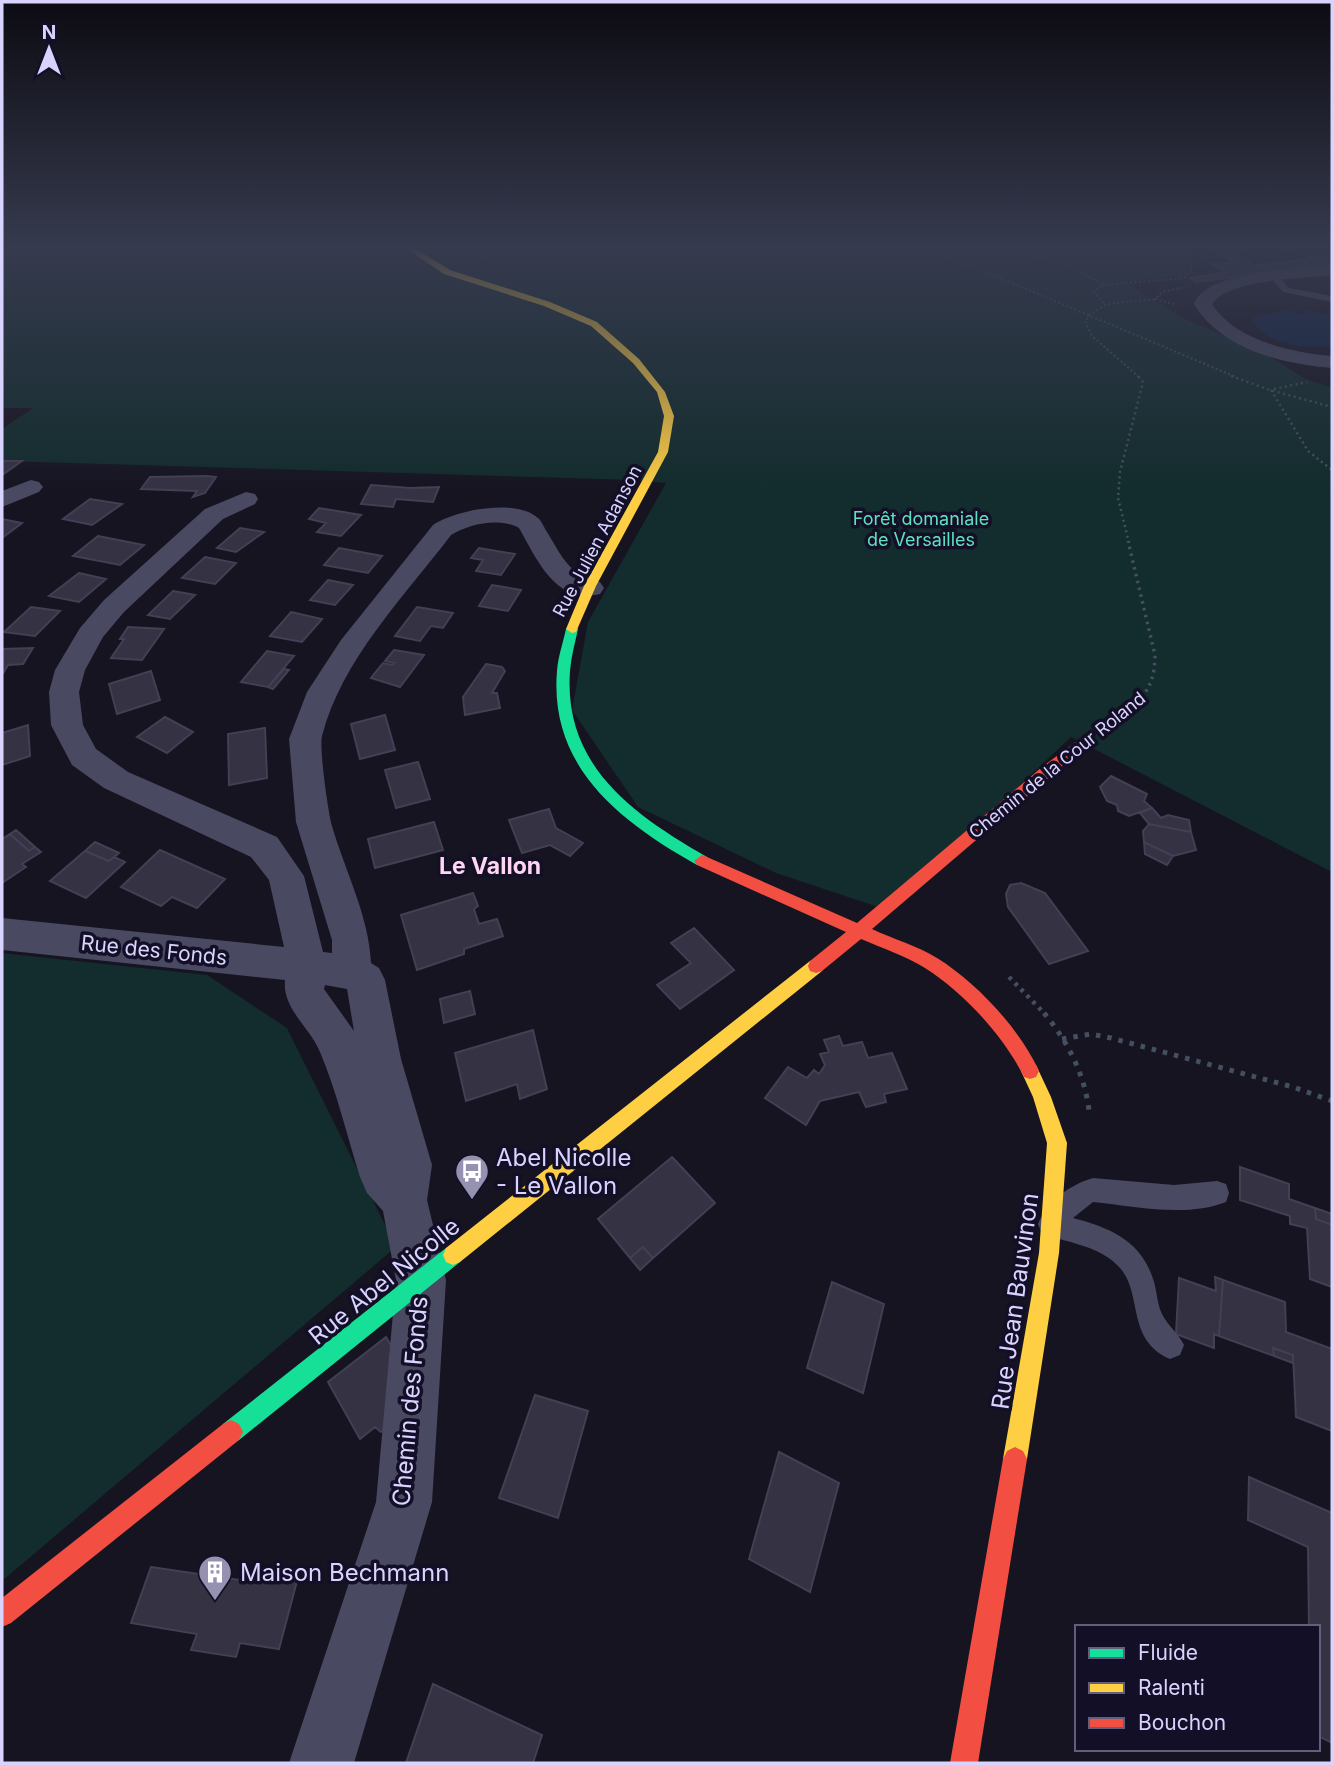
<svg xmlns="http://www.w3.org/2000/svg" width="1334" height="1765" font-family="Inter,sans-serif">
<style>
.green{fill:#132c2d}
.water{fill:#0d2144}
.building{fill:#343243;stroke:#433f54;stroke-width:2}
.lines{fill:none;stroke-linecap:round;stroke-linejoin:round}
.path-far4{stroke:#44505f;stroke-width:2;stroke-dasharray:2 2.5;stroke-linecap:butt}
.path-far3{stroke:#44505f;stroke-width:2.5;stroke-dasharray:2 3.5;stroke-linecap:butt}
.path-far2{stroke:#44505f;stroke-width:3.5;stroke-dasharray:2.5 4.5;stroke-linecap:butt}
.path-far1{stroke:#44505f;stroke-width:4.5;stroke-dasharray:3.5 5;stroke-linecap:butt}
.path{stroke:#44505f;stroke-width:5;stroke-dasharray:4.5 7;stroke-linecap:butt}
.lane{fill:#4a4962;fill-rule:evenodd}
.street{fill:#4a4962;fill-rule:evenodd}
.fast{fill:#16e098;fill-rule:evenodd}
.slow{fill:#ffcf43;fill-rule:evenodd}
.jam{fill:#f24e42;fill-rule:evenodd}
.labels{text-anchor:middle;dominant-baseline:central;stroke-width:7;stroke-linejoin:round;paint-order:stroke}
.far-park-label{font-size:18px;fill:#5fe0c0;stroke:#130f26}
.far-street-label{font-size:18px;fill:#d9d4ff;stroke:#130f26}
.street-label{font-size:21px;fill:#d9d4ff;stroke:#130f26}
.neighbourhood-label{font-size:23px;font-weight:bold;fill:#ffd6f0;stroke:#130f26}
.near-poi-label{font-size:24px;fill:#d9d4ff;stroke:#130f26;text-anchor:start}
.near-street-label{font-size:24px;fill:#d9d4ff;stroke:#130f26}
</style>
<rect width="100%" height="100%" fill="#161421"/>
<path class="green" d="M2,245H1197L1191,251L1192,270L1185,275L1125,282L1183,318L1264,353L1304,378L1332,388V872L1071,737L887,910L776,873L638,807L572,710L588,622L666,483L635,480L2,461V429L33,408H2Z
M2,953L207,975L287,1028L396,1247L2,1581Z"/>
<path class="water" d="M1288,310L1303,315L1304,310L1332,315V346C1307,349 1267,345 1252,321L1254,317Z"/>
<path class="building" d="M1222,245L1254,265L1314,259L1308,256H1315L1322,259L1332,258V264L1196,282L1190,278L1226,272L1212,264L1234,263L1207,246Z
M2,461H22L2,475Z
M207,476L216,477L205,493L193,497L197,491L141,489L150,477Z
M371,485L410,488L439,487L433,502L396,499L393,507L361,504Z
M90,499L122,504L92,525L63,519Z
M319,508L361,515L341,536L317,532L326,523L309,519Z
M2,519L22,523L2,538Z
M240,528L264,532L236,552L217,548Z
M98,536L144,545L120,565L73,556Z
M339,548L382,556L368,573L324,565Z
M479,548L515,554L501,575L476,571L483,560L471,558Z
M205,557L236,563L215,584L182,578Z
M79,573L106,579L79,602L49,596Z
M328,580L353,585L335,605L310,600Z
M492,585L521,590L508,611L479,606Z
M173,591L195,595L170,619L148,615Z
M31,607L60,611L35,636L4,632Z
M417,607L453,613L443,628L431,626L420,641L395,636Z
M291,612L322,619L302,642L270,636Z
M128,627L164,629L142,660L111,658L124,639H120Z
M33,648L23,664L8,665L2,675V649Z
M394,650L424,655L400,687L371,678L383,663L392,665L394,663L385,661Z
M267,651L294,656L268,687L241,682Z
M486,664L502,667L505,671L492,693H497L500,708L465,715L463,697Z
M284,669L289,670L273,689L268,687Z
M151,671L160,700L117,714L109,684Z
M385,715L395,750L360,759L351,724Z
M165,717L193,732L167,753L137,737Z
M28,725L30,756L2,765V733Z
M265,728L267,778L229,785L228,734Z
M418,762L430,799L396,808L385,770Z
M1111,776L1147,794L1144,801L1152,808L1129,816L1118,811L1117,805L1107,801L1100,787Z
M1152,808L1161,818L1168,815L1189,820L1191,832L1149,824L1140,813Z
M549,809L556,828L583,843L570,856L550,845L522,853L509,820Z
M434,822L443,850L375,868L368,839Z
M1149,824L1191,832L1196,850L1173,856L1144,842L1143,831Z
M16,830L35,847L29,851L10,834Z
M10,834L29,851L35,847L41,852L22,864L26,867L2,883V839Z
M95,842L119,853L109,861L85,851Z
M1144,842L1173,856L1167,865L1145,854Z
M160,850L225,879L197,908L172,897L161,906L121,887Z
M85,851L109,861L114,857L125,862L86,898L50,881Z
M1021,883L1045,893L1088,951L1049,964L1008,907L1006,894L1010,885Z
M473,893L478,906L474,909L479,924L497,919L503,936L464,949V954L417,970L401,915Z
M694,928L734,970L680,1009L657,985L691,963L671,943Z
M470,991L475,1014L444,1023L440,999Z
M533,1030L547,1089L520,1099L517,1084L466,1101L455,1053Z
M839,1036L843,1046L862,1042L868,1058L892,1053L907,1089L884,1094L886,1102L866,1107L859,1092L820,1101L806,1125L765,1098L788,1067L807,1078L814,1070L819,1074L825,1065L820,1054L829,1052L824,1040Z
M672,1157L715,1203L653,1258L643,1247L630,1258L598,1219Z
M1240,1167L1289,1184V1199L1315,1208L1316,1219L1332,1225V1287L1310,1279L1307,1228L1290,1224V1216L1240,1200Z
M1315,1208L1332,1214V1225L1316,1219Z
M643,1247L653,1258L640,1270L630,1258Z
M1215,1277L1223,1280L1219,1336L1214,1334V1348L1176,1334L1179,1278L1216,1291Z
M1223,1280L1285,1302L1286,1332L1332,1349V1431L1296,1417L1293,1355L1273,1348L1274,1356L1219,1336Z
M832,1282L884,1304L863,1393L807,1368Z
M386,1337L399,1360L396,1421L381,1432L375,1427L360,1439L328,1382Z
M1273,1348L1293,1355V1363L1274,1356Z
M535,1395L588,1411L558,1518L499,1498Z
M779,1452L839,1483L810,1592L749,1559Z
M1249,1477L1332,1513V1743L1318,1736V1627H1309L1308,1547L1248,1520Z
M151,1567L239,1580L241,1574L297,1581L279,1649L240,1643L236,1657L191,1650L197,1634L131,1623Z
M433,1684L542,1735L533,1763H406Z"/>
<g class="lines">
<path class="path-far4" d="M921,245L1236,377
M947,245L961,261
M982,245L1068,264L1103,285L1094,292L1106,305
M1240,245L1252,254L1261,253
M1284,251L1288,250L1290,245
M478,259L539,245
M1103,285L1184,278L1192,270L1191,250L1197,245
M1155,299L1177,305
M1139,377L1092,336L1085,321L1091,314L1107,304L1155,299L1162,292L1186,287"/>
<path class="path-far3" d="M1231,376L1270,390L1332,407
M1274,389L1307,382
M1271,390L1308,451L1332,470
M1129,543L1118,498L1120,472L1143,382L1138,376"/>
<path class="path-far2" d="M1103,727C1134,706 1155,696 1155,655L1128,541"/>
<path class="path-far1" d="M1009,977L1046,1015"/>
<path class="path" d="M1044,1013C1068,1042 1084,1073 1089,1110
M1062,1039L1091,1034L1111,1038L1293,1087L1332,1101"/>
<path class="lane" d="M1273,276H1279L1289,288L1332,296V302L1283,292L1271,278Z
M1093,1178L1174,1185L1217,1181L1226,1184L1229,1193L1226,1202C1186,1218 1134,1206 1093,1202L1073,1218C1111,1228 1142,1241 1154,1282C1157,1292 1157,1304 1162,1314C1168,1326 1178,1333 1184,1345L1180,1355L1170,1359C1126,1340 1143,1294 1120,1268C1100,1245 1069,1244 1042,1233L1038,1224C1048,1201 1069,1185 1093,1178Z"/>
<path class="street" d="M1332,265V275C1303,279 1229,278 1212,304C1236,341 1291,352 1332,356V368C1282,364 1221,349 1194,304C1206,270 1301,269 1332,265Z
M31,480L39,482L43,487L39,492L2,507V491Z
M246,492L255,494L258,499L255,504L223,519L124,612L103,637L85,670L79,692L83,725L96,749L128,772L277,837L304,876L323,952L332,953V940L296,822L289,739L307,692L341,640L433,525C455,510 516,498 538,518C542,521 544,528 547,532C563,558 568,574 600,582L604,588L600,594C555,605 537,559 519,528C499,517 469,524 451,535C404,597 342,659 322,736C319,748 328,812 332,826C345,871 369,916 371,963L379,968L385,980L401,1059L432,1165L427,1200L446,1280L432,1502L354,1763H289L376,1502L396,1280L383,1211L367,1193L360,1177C347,1136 337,1092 320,1052C310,1027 282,1009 285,980L2,950V918L284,947L269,880L251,857L104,788L72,765L51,725L49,692L55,670L80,628L104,600L205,509ZM325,985L347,989L354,1031L324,989Z"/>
<path class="fast" d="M572,625L578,629C575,643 571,657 570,671C563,766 634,815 707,857L710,861L707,865H697C621,822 549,768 557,671C558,657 563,643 566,629Z
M453,1245L460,1248L463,1255L460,1262L239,1440L231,1444L223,1440L219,1432L223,1424L446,1248Z"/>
<path class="slow" d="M401,245H409L450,270L550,302L597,322L639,359L665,392L674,416L668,452L596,586L576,632L572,633L566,629L584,586L658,452L664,416L657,392L633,363L591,326L544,306L444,274Z
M816,959L822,961L824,966L822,971L460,1262L453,1265L446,1262L443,1255L446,1248L810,961Z
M1030,1063L1036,1065L1051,1097L1067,1143L1059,1253L1027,1459L1023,1467L1015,1471L1007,1467L1003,1459L1039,1253L1047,1143L1033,1097L1021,1071L1024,1065Z"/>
<path class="jam" d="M1081,738L1088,743L1086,746L872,929C893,939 918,946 937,958C976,982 1020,1029 1039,1071L1036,1077L1030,1079L1024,1077C1003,1035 964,993 925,968C906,956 882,948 861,939L822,971L816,973L810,971L808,966L810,961L846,932L697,865L694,861L702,855L707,857L857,923L1042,767Z
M231,1420L239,1424L243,1432L239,1440L11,1623L2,1627V1598L223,1424Z
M1015,1447L1023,1451L1027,1459L978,1763H950L1003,1459L1007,1451Z"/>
</g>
<linearGradient id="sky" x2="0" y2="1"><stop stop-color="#0c0b12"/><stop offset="0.5" stop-color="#363a4e"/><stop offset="1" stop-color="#363a4e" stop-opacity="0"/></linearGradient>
<rect width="1334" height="492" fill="url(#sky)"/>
<defs>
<g id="bus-pin" transform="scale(1.75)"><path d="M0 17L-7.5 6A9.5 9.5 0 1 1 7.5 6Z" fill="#9591b1" stroke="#130f26"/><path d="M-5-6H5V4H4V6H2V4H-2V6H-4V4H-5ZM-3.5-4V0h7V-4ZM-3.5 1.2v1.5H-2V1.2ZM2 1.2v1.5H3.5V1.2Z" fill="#fff"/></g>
<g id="building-pin" transform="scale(1.75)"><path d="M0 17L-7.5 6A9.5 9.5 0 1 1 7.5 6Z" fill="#9591b1" stroke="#130f26"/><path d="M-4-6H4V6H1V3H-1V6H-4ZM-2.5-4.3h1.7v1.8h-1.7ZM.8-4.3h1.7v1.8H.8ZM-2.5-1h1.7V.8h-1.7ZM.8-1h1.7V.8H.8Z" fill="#fff"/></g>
</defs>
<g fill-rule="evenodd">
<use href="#bus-pin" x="472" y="1171"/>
<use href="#building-pin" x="215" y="1572"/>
</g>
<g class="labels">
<g class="far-park-label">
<text x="921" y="518">Forêt domaniale<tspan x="921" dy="21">de Versailles</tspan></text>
</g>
<g class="far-street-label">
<text transform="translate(597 541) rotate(-62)">Rue Julien Adanson</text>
<text transform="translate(1057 765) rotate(-39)">Chemin de la Cour Roland</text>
</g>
<g class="street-label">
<text transform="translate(154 950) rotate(6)">Rue des Fonds</text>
</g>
<g class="neighbourhood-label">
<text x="490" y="866">Le Vallon</text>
</g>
<g class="near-poi-label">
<text x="496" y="1157">Abel Nicolle<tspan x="496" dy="28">- Le Vallon</tspan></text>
<text x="240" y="1572">Maison Bechmann</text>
</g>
<g class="near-street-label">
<text transform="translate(384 1281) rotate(-39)">Rue Abel Nicolle</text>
<text transform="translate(1015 1301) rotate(-82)">Rue Jean Bauvinon</text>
<text transform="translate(410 1401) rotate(-85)">Chemin des Fonds</text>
</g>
</g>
<rect width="1334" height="1765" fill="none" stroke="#d9d4ff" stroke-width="7"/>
<rect x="1075" y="1625" width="245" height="126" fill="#130f26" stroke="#625e7d" stroke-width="2"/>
<rect x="1089" y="1648" width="35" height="10" fill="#16e098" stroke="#625e7d" stroke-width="2"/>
<text x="1138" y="1660" font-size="21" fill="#d9d4ff">Fluide</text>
<rect x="1089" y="1683" width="35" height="10" fill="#ffcf43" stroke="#625e7d" stroke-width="2"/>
<text x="1138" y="1695" font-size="21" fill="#d9d4ff">Ralenti</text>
<rect x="1089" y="1718" width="35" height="10" fill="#f24e42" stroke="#625e7d" stroke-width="2"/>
<text x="1138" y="1730" font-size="21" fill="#d9d4ff">Bouchon</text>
<g transform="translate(49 49)" stroke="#130f26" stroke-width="5" paint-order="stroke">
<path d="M0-5L12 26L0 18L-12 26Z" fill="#d9d4ff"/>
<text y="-10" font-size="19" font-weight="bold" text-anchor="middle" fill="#d9d4ff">N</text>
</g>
</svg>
